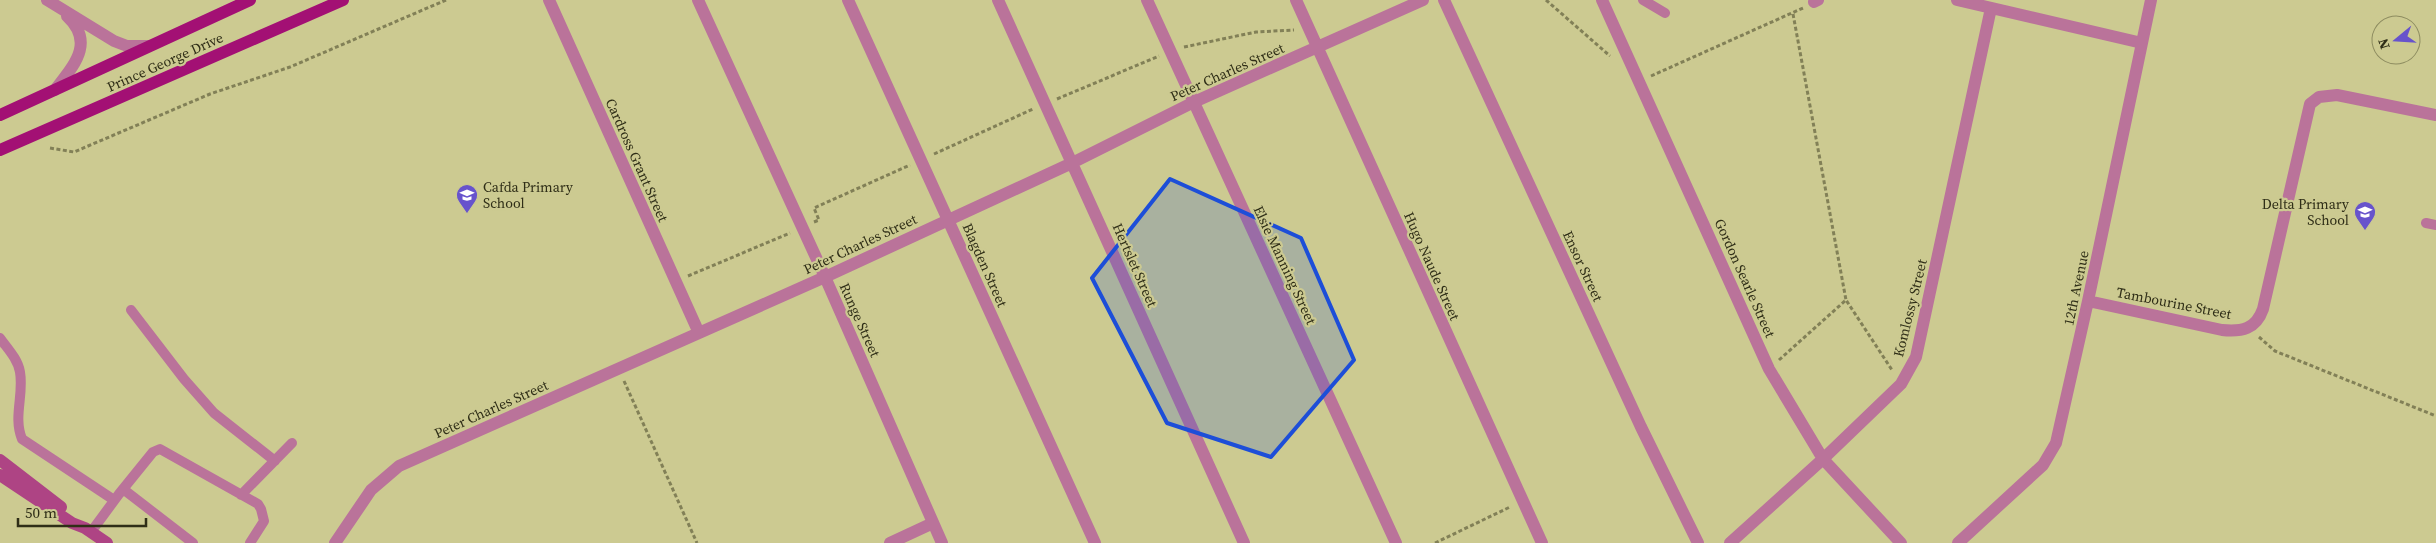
<svg xmlns="http://www.w3.org/2000/svg" width="2436" height="543" font-family="'Source Serif 4',serif">
<style>
.lines{fill:none;stroke-linecap:round;stroke-linejoin:round}
.path{stroke:#828057;stroke-width:3;stroke-dasharray:4 2.5;stroke-linecap:butt}
.service{stroke:#ba739a;stroke-width:10}
.minor{stroke:#ba739a;stroke-width:12}
.secondary{stroke:#ae4484;stroke-width:12}
.primary{stroke:#a31074;stroke-width:12}
.marked{fill:#1d4ed8;fill-opacity:0.2;stroke:#1d4ed8;stroke-width:4;stroke-linejoin:round}
.labels{text-anchor:middle;dominant-baseline:central;stroke-width:4.5;stroke-linejoin:round;paint-order:stroke}
.street-label{font-size:14px;fill:#2f2e17;stroke:#ccca91}
.poi-label{font-size:14px;fill:#2f2e17;stroke:#ccca91;text-anchor:start}
</style>
<rect width="100%" height="100%" fill="#ccca91"/>
<g class="lines">
<path class="path" d="M1546,0L1610,56
M1793,14L1846,300
M1184,47L1256,32L1294,30
M1651,76L1803,8
M1057,99L1159,56
M50,148L74,152L210,94L290,67L446,0
M934,154L1033,109
M814,222L819,220L814,208L910,165
M688,276L790,233
M2259,337L2275,351L2436,416
M1779,360L1846,300L1892,370
M624,381L697,543
M1435,543L1510,507"/>
<path class="service" d="M1643,0L1665,13
M2426,223L2436,225
M131,310L184,379L214,413L275,461
M0,338C7,348 18,359 20,372C24,395 13,417 22,439L114,500
M123,489L193,543
M241,495L292,443
M91,532L119,494L153,452L160,449L258,504L261,509L264,521L250,543"/>
<path class="minor" d="M47,0L114,41L127,46H148
M549,0L699,333
M698,0L825,277L942,543
M848,0L1095,543
M998,0L1244,543
M1147,0L1396,543
M1296,0L1542,543
M1444,0L1641,427L1698,543
M1602,0L1769,369L1823,459L1901,543
M1957,0L2142,43
M1814,2L1818,0
M55,90C73,66 96,43 67,16
M2088,301L2222,330C2242,332 2256,329 2263,309L2310,104L2319,97L2337,95L2436,115
M335,543L371,490L399,466L825,277L1072,163L1194,102L1423,0
M890,543L933,523
M1730,543L1823,459L1901,384L1916,357L1991,8
M1958,543L2043,465L2056,443L2088,301L2151,0"/>
<path class="secondary" d="M0,460L61,507
M0,475L72,523L85,528L107,543"/>
<path class="primary" d="M0,115L250,0
M0,150L343,0"/>
</g>
<path class="marked" d="M1170,179L1301,238L1354,360L1271,457L1167,423L1092,278Z"/>
<defs>
<g id="school-pin" transform="scale(1.125)"><path d="M0 17L-7.5 6A9.5 9.5 0 1 1 7.5 6Z" fill="#6753cc" stroke="#ccca91"/><path d="M0-5L7-2L0 1L-7-2ZM-4 1L0 2.5L4 1V4Q0 6-4 4Z" fill="#fff"/></g>
</defs>
<g fill-rule="evenodd">
<use href="#school-pin" x="467" y="195"/>
<use href="#school-pin" x="2365" y="212"/>
</g>
<g class="labels">
<g class="street-label">
<text transform="translate(165 62) rotate(-24)">Prince George Drive</text>
<text transform="translate(1227 72) rotate(-24)">Peter Charles Street</text>
<text transform="translate(637 160) rotate(66)">Cardross Grant Street</text>
<text transform="translate(860 244) rotate(-25)">Peter Charles Street</text>
<text transform="translate(985 265) rotate(66)">Blagden Street</text>
<text transform="translate(1135 265) rotate(66)">Hertslet Street</text>
<text transform="translate(1285 265) rotate(65)">Elsie Manning Street</text>
<text transform="translate(1432 266) rotate(66)">Hugo Naude Street</text>
<text transform="translate(1583 266) rotate(65)">Ensor Street</text>
<text transform="translate(1745 278) rotate(66)">Gordon Searle Street</text>
<text transform="translate(2076 288) rotate(-78)">12th Avenue</text>
<text transform="translate(2174 303) rotate(11)">Tambourine Street</text>
<text transform="translate(1910 308) rotate(-76)">Komlossy Street</text>
<text transform="translate(860 320) rotate(66)">Runge Street</text>
<text transform="translate(491 409) rotate(-24)">Peter Charles Street</text>
</g>
<g class="poi-label">
<text x="483" y="187">Cafda Primary<tspan x="483" dy="16">School</tspan></text>
<text x="2349" y="204" text-anchor="end">Delta Primary<tspan x="2349" dy="16">School</tspan></text>
</g>
</g>
<g transform="translate(2396 40) rotate(252)"><circle r="24" fill="#ccca91" stroke="#8d8c60"/>
<path d="M0-4L9 19L0 12L-9 19Z" fill="#6753cc"/>
<text y="-8" font-size="14" font-weight="bold" text-anchor="middle" fill="#2f2e17">N</text>
</g>
<path d="M18 518v8h128v-8" fill="none" stroke="#2f2e17" stroke-width="2.5"/>
<text x="25" y="518" font-size="15" fill="#2f2e17" stroke="#ccca91" stroke-width="4" paint-order="stroke">50 m</text>
</svg>
